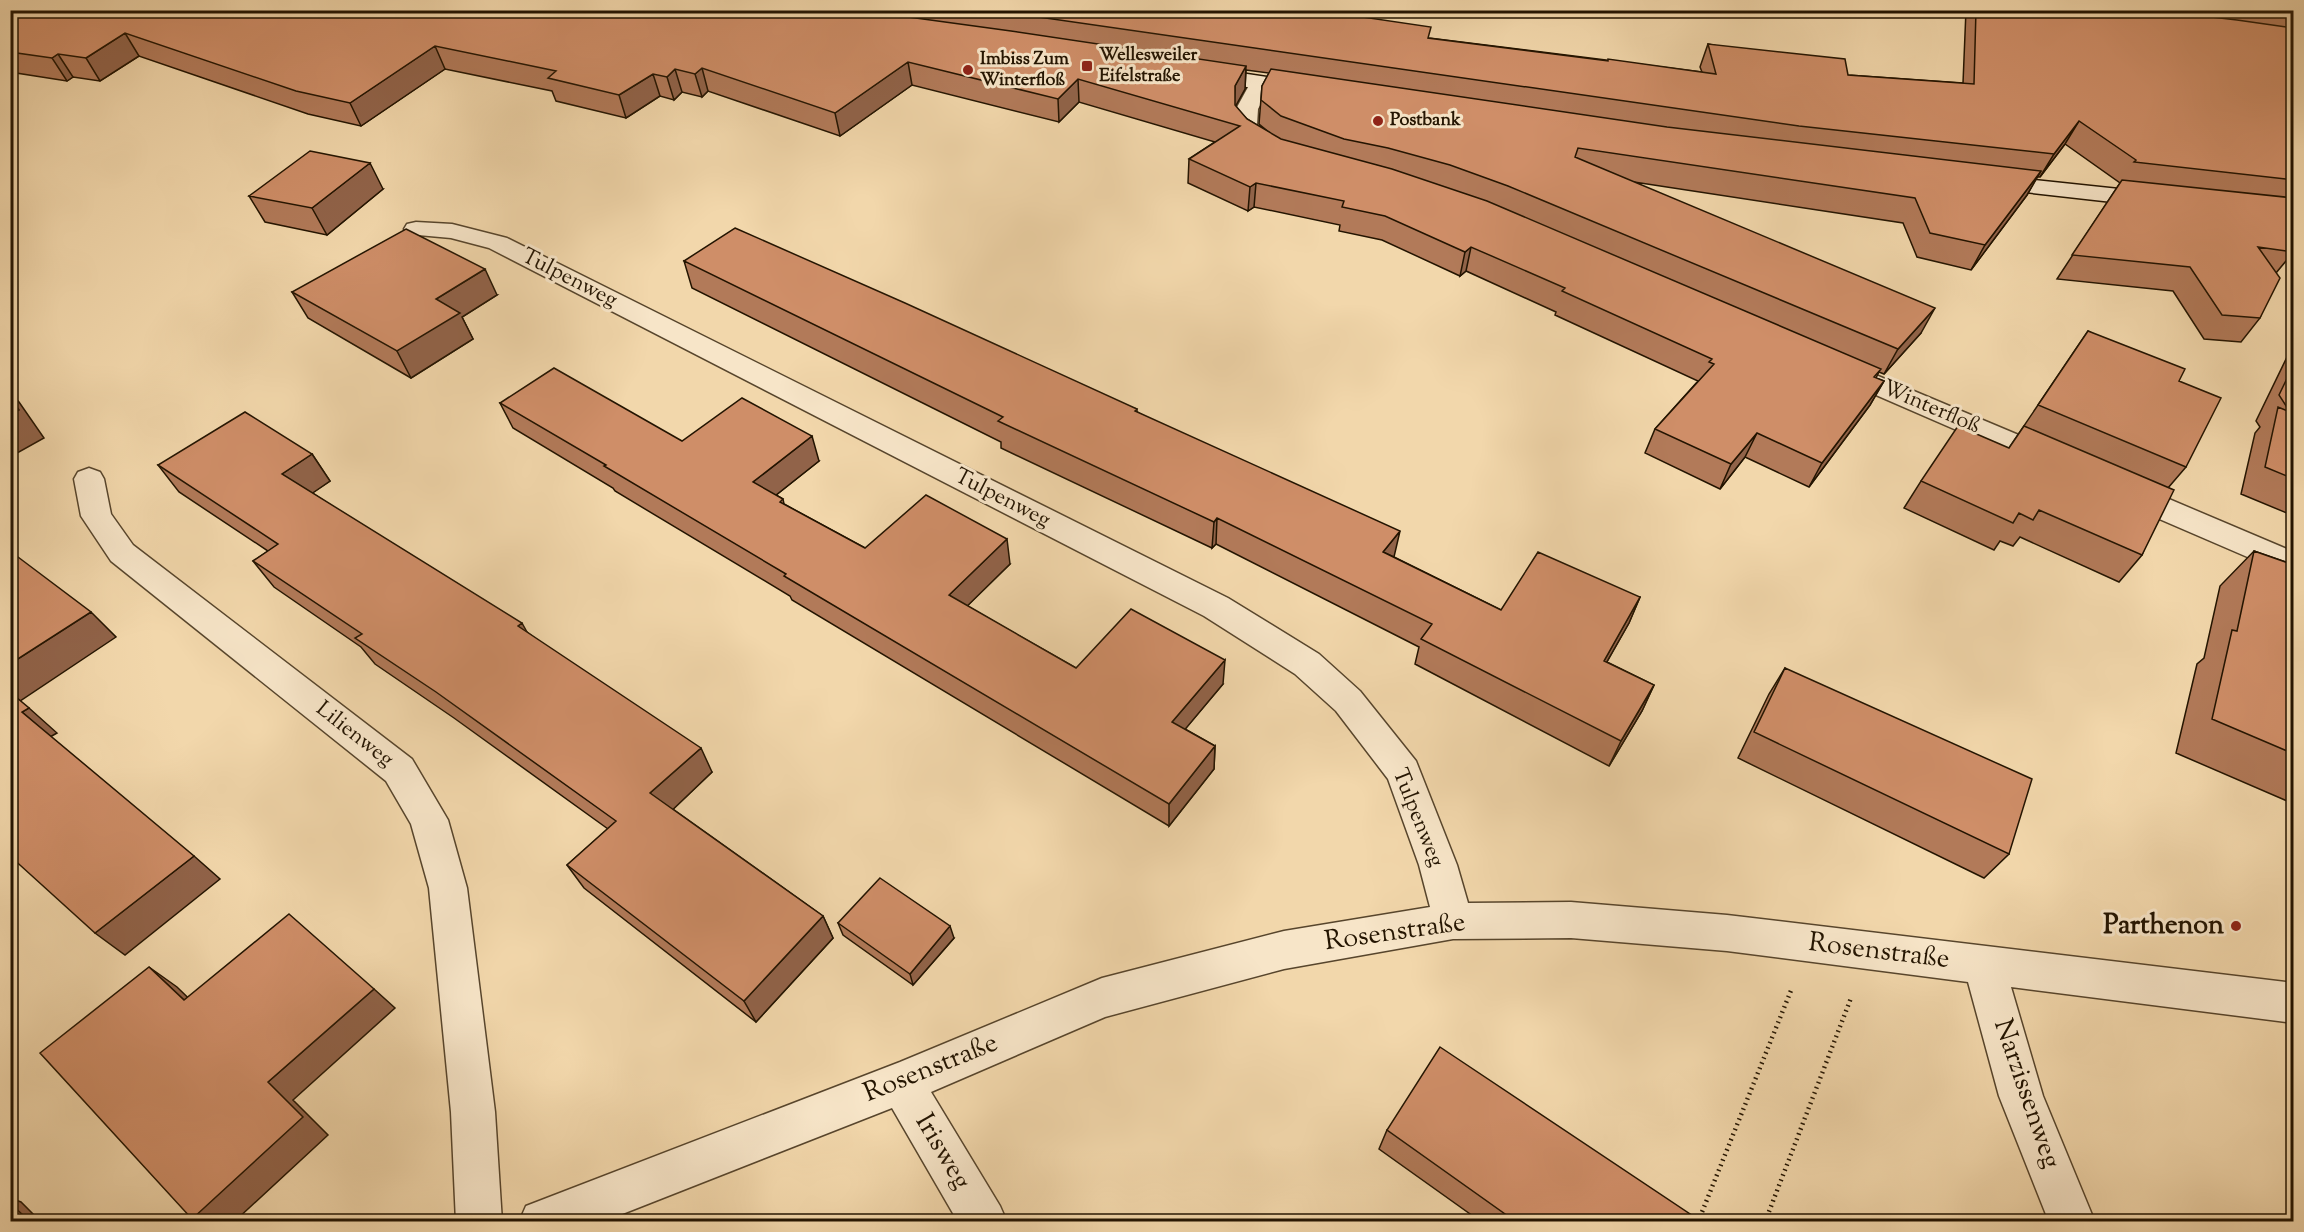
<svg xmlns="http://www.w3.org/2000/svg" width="2304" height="1232" font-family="'Sorts Mill Goudy',serif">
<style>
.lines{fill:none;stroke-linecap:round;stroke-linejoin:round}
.street-casing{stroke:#57452c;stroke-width:3}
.secondary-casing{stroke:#231401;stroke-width:3}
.path{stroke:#231401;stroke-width:4.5;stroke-dasharray:1.5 4;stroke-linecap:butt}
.street{fill:#f7e5c8;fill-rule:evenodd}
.secondary{fill:#f7e5c8;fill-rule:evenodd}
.wall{fill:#b27a59;stroke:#231401;stroke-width:1.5;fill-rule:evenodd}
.shaded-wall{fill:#916349;stroke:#231401;stroke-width:1.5}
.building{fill:#cf8e68;stroke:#231401;stroke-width:1.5}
.poi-dot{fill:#8f2418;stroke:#f7e5c8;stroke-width:2}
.labels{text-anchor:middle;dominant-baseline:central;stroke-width:6;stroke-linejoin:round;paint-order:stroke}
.far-poi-label{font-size:18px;font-weight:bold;fill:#231401;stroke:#f7e5c8;text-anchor:start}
.street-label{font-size:22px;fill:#231401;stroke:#f7e5c8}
.near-poi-label{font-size:27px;font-weight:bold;fill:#231401;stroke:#f7e5c8;text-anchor:end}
.near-street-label{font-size:27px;fill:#231401;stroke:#f7e5c8}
</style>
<rect width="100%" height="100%" fill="#f2d7ab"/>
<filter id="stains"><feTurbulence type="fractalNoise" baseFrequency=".00333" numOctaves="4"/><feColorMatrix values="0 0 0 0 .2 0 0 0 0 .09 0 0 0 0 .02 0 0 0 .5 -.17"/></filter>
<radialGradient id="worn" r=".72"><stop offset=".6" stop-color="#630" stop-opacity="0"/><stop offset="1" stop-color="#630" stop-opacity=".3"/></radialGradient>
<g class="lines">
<g class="street-casing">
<path id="street" d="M1261,77L1269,78L1272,83L1258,109L1257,125L1288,149L1284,154C1267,158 1244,141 1235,127L1236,109L1253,78Z
M416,222L452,224L507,238L1228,598L1319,654L1360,691L1416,761L1457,865L1468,903L1571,902L1727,915L2294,983V1023L2011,987L2043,1096L2095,1222H2049L1999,1096L1968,982L1727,951L1571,938L1453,939L1284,969L1105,1017L931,1092L1000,1206L1007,1222H958L892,1108L602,1222H519L526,1206L900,1062L1102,978L1284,931L1430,907L1419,865L1388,779L1336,711L1295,674L1204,616L489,248L451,238L407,234L404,229L407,224Z
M1840,360L2064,454L2069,461L2064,468L2054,471L2044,468L1830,375L1826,369L1830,363Z
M89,468L100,472L104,479L111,514L133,545L412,759L448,820L467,888L495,1112L502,1222H456L451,1112L429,888L411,824L386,781L111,561L81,516L74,479L78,472Z
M2124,480L2294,552V577L2113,499L2109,491L2113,483Z"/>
</g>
<g class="secondary-casing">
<path id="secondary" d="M1201,67L1307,83L1315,85L1318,90L1315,95L1307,97L1193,78L1190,73L1193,68Z
M1988,175L2157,193L2166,195L2169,200L2166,205L2157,207L1980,187L1976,182L1980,177Z"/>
</g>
<path class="path" d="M1698,1222L1792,988
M1765,1222L1851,998"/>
<use href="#street" class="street"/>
<use href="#secondary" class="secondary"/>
</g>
<path class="wall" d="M14,10H1315L1429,38L1702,72L1700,67L1708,44L1848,75L1963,83L1966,10H2294V279L2290,278L2293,264L2286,261L2276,273L2260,318L2241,342L2204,339L2173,291L2057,279L2120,183L2065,144L2040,177H2037L2027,195L1971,270L1917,257L1903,223L1634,182L1921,333L1884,374L1879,372L1876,378L1884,381L1870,405L1809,487L1745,457L1720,489L1645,453L1655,429L1698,381L1555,315L1556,312L1466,271L1460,276L1382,240L1339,231L1340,225L1254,207L1248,211L1188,183L1189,159L1215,142L1079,102L1059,122L912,85L840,136L708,91L702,97L682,92L674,100L660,96L626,118L556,101L552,91L445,69L361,126L308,114L139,56L100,81L73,77L67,81L10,72V14ZM1246,70L1269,73L1262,86L1259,124L1270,133L1247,119L1235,106L1245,89Z
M383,189L327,235L265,222L249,196Z
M684,261L1137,409V412L1394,557L1501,610L1640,597L1629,623L1607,662L1654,685L1642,711L1609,766L1415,664L1419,647L1216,544L1212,548L1001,448V442L692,288Z
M292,292L497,295L462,317L473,339L411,378L308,318Z
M2088,331L2179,381L2186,467L2168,488L2142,555L2119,582L2020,537L2013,546L2000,541L1994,550L1904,508L1921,481L2009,448Z
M2294,348V516L2241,494L2255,433L2260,427L2256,421L2288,355Z
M500,403L682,441L819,461L776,495L783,499L784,504L865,548L1010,564L967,606L1076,668L1223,684L1185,729L1215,746L1214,769L1169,826L792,600L790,596L615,491L613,488L513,428Z
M312,454L330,481L312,493L527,632L712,772L673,809L823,916L833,938L756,1022L584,888L567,865L608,829L454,718L375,664L361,647L274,587L253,561L268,551L179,492L158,465Z
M2254,551L2294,565V804L2176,753L2197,664L2204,658L2220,586Z
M1785,668L2009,854L1984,878L1738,758L1769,694Z
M838,923L954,938L913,985L843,935Z
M1387,1130L1694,1221H1480L1379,1149Z"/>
<path class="shaded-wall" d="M125,33L139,56L100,81L86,58Z
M435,46L445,69L361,126L350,103Z
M58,54L73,77L67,81L52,58Z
M908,62L912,85L840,136L835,113Z
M1246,66L1245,89L1234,109L1235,86Z
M702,68L708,91L702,97L695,74Z
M675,69L682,92L674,100L667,77Z
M653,74L660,96L626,118L619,95Z
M1078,79L1079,102L1059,122L1058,99Z
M2079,121L2065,144L2040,177L2054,154Z
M370,163L383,189L327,235L312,208Z
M2041,171L2027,195L1971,270L1985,245Z
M1256,183L1254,207L1248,211L1250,187Z
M1471,247L1466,271L1460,276L1465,252Z
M485,269L497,295L462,317L473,339L411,378L397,351L436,299Z
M1935,308L1921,333L1884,374L1898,349Z
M1884,381L1870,405L1809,487L1822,463Z
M10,392L19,402L44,438L10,457Z
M1757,433L1745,457L1720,489L1731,464Z
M812,436L819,461L761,507L753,482Z
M312,454L330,481L301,501L282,474Z
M1217,518L1216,544L1212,548L1214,522Z
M1400,531L1394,557L1383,552Z
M1007,539L1010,564L953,620L949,595Z
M1640,597L1629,623L1593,686L1604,661Z
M91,612L116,637L20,701L10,693V664Z
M522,623L537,650L518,626Z
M1225,660L1223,684L1172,745V722Z
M1654,685L1642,711L1609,766L1621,741Z
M29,708L57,733L50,737L22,712Z
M1215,746L1214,769L1169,826V804Z
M701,748L712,772L664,818L650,793Z
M194,856L220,879L125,955L95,933Z
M823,916L833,938L756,1022L744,1001Z
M950,926L954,938L913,985L910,974Z
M149,967L177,987L211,1020L184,1000Z
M374,989L395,1008L293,1100L328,1135L235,1221H198L192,1219L268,1082Z
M10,1198L21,1202L40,1221H29L10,1203Z"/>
<path class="building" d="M14,10H857L1011,31L1246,66L1235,86V105L1247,119L1281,139L1392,169L1487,201L1881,369L1874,377L1884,381L1822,463L1757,433L1731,464L1655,429L1714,364L1709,362L1712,359L1562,291L1565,288L1471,247L1465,252L1385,216L1342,207L1344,201L1256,183L1250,187L1189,159L1240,126L1078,79L1058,99L908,62L835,113L702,68L695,74L675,69L667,77L653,74L619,95L548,78L556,71L435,46L350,103L296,91L125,33L86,58L58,54L52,58L10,52V14Z
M989,10H1315L1431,27L1428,38L1608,61V59L1716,74L1708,44L1845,59L1848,75L1974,84L1976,10H2152L2237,20L2294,28V180L2134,162L2136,160L2079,121L2054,154L1799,126Z
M1271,69L1667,127L2041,171L1985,245L1930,233L1915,198L1578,148L1575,157L1935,308L1898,349L1508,186L1450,165L1388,148L1344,139L1281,116L1261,100L1262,86Z
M310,151L370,163L312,208L249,196Z
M2122,180L2294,198L2293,252L2258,247L2280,278L2260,318L2222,315L2190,267L2072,255Z
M735,228L905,303L1137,409L1135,411L1400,531L1383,552L1501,610L1538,552L1640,597L1604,661L1654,685L1621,741L1421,639L1432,624L1217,518L1214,522L998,421L1003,417L684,261Z
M406,229L485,269L436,299L460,313L397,351L292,292Z
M2088,331L2185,369L2179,381L2221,398L2186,467L2038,405Z
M2294,364V479L2265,467L2278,407L2290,412L2279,395Z
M554,368L682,441L742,398L812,436L753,482L783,499L780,502L865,548L926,495L1007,539L949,595L1076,668L1131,609L1225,660L1172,722L1215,746L1169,804L784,576L786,574L604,466L606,465L500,403Z
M10,397L19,410L10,414Z
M245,412L312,454L282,474L522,623L518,626L701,748L650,793L823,916L744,1001L567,865L616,821L436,692L355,638L362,634L253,561L278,544L158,465Z
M1958,426L2009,448L2024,426L2174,490L2142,555L2039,510L2033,520L2019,513L2013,523L1921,481Z
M10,551L91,612L10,664Z
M2254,551L2294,565V754L2212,719L2232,630L2237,631Z
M1785,668L2032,779L2009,854L1754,732Z
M10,692L29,708L22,712L194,856L95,933L10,856Z
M880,878L950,926L910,974L838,923Z
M289,914L374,989L268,1082L303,1117L192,1219L40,1053L149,967L184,1000Z
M1440,1047L1696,1218L1694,1221H1515L1387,1130Z
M10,1203L29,1221H10Z"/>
<g class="poi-dot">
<rect x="1081" y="60" width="12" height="12" rx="3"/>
<circle cx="968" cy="70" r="6"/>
<circle cx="1378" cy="121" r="6"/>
<circle cx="2236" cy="926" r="6"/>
</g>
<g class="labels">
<g class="far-poi-label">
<text x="1099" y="56">Wellesweiler<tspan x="1099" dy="21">Eifelstraße</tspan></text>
<text x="980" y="60">Imbiss Zum<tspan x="980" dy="21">Winterfloß</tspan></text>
<text x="1390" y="121">Postbank</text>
</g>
<g class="street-label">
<text transform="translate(569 279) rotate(27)">Tulpenweg</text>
<text transform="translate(1931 408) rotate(23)">Winterfloß</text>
<text transform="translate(1002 499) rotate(27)">Tulpenweg</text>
<text transform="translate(354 735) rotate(38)">Lilienweg</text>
<text transform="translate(1417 818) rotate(68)">Tulpenweg</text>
</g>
<g class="near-poi-label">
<text x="2224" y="926">Parthenon</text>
</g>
<g class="near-street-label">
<text transform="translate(1395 933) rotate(-8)">Rosenstraße</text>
<text transform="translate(1879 952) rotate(7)">Rosenstraße</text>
<text transform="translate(931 1069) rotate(-22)">Rosenstraße</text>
<text transform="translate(2026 1094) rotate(71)">Narzissenweg</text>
<text transform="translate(942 1152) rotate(59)">Irisweg</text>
</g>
</g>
<rect width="2304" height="1232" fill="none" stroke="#f2d7ab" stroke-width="36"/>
<rect x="12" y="12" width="2280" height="1208" fill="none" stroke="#231401" stroke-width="3"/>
<rect x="18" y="18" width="2268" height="1196" fill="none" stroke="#231401" stroke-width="1.5"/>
<rect width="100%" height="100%" filter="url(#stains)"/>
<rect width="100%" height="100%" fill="url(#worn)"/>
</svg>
